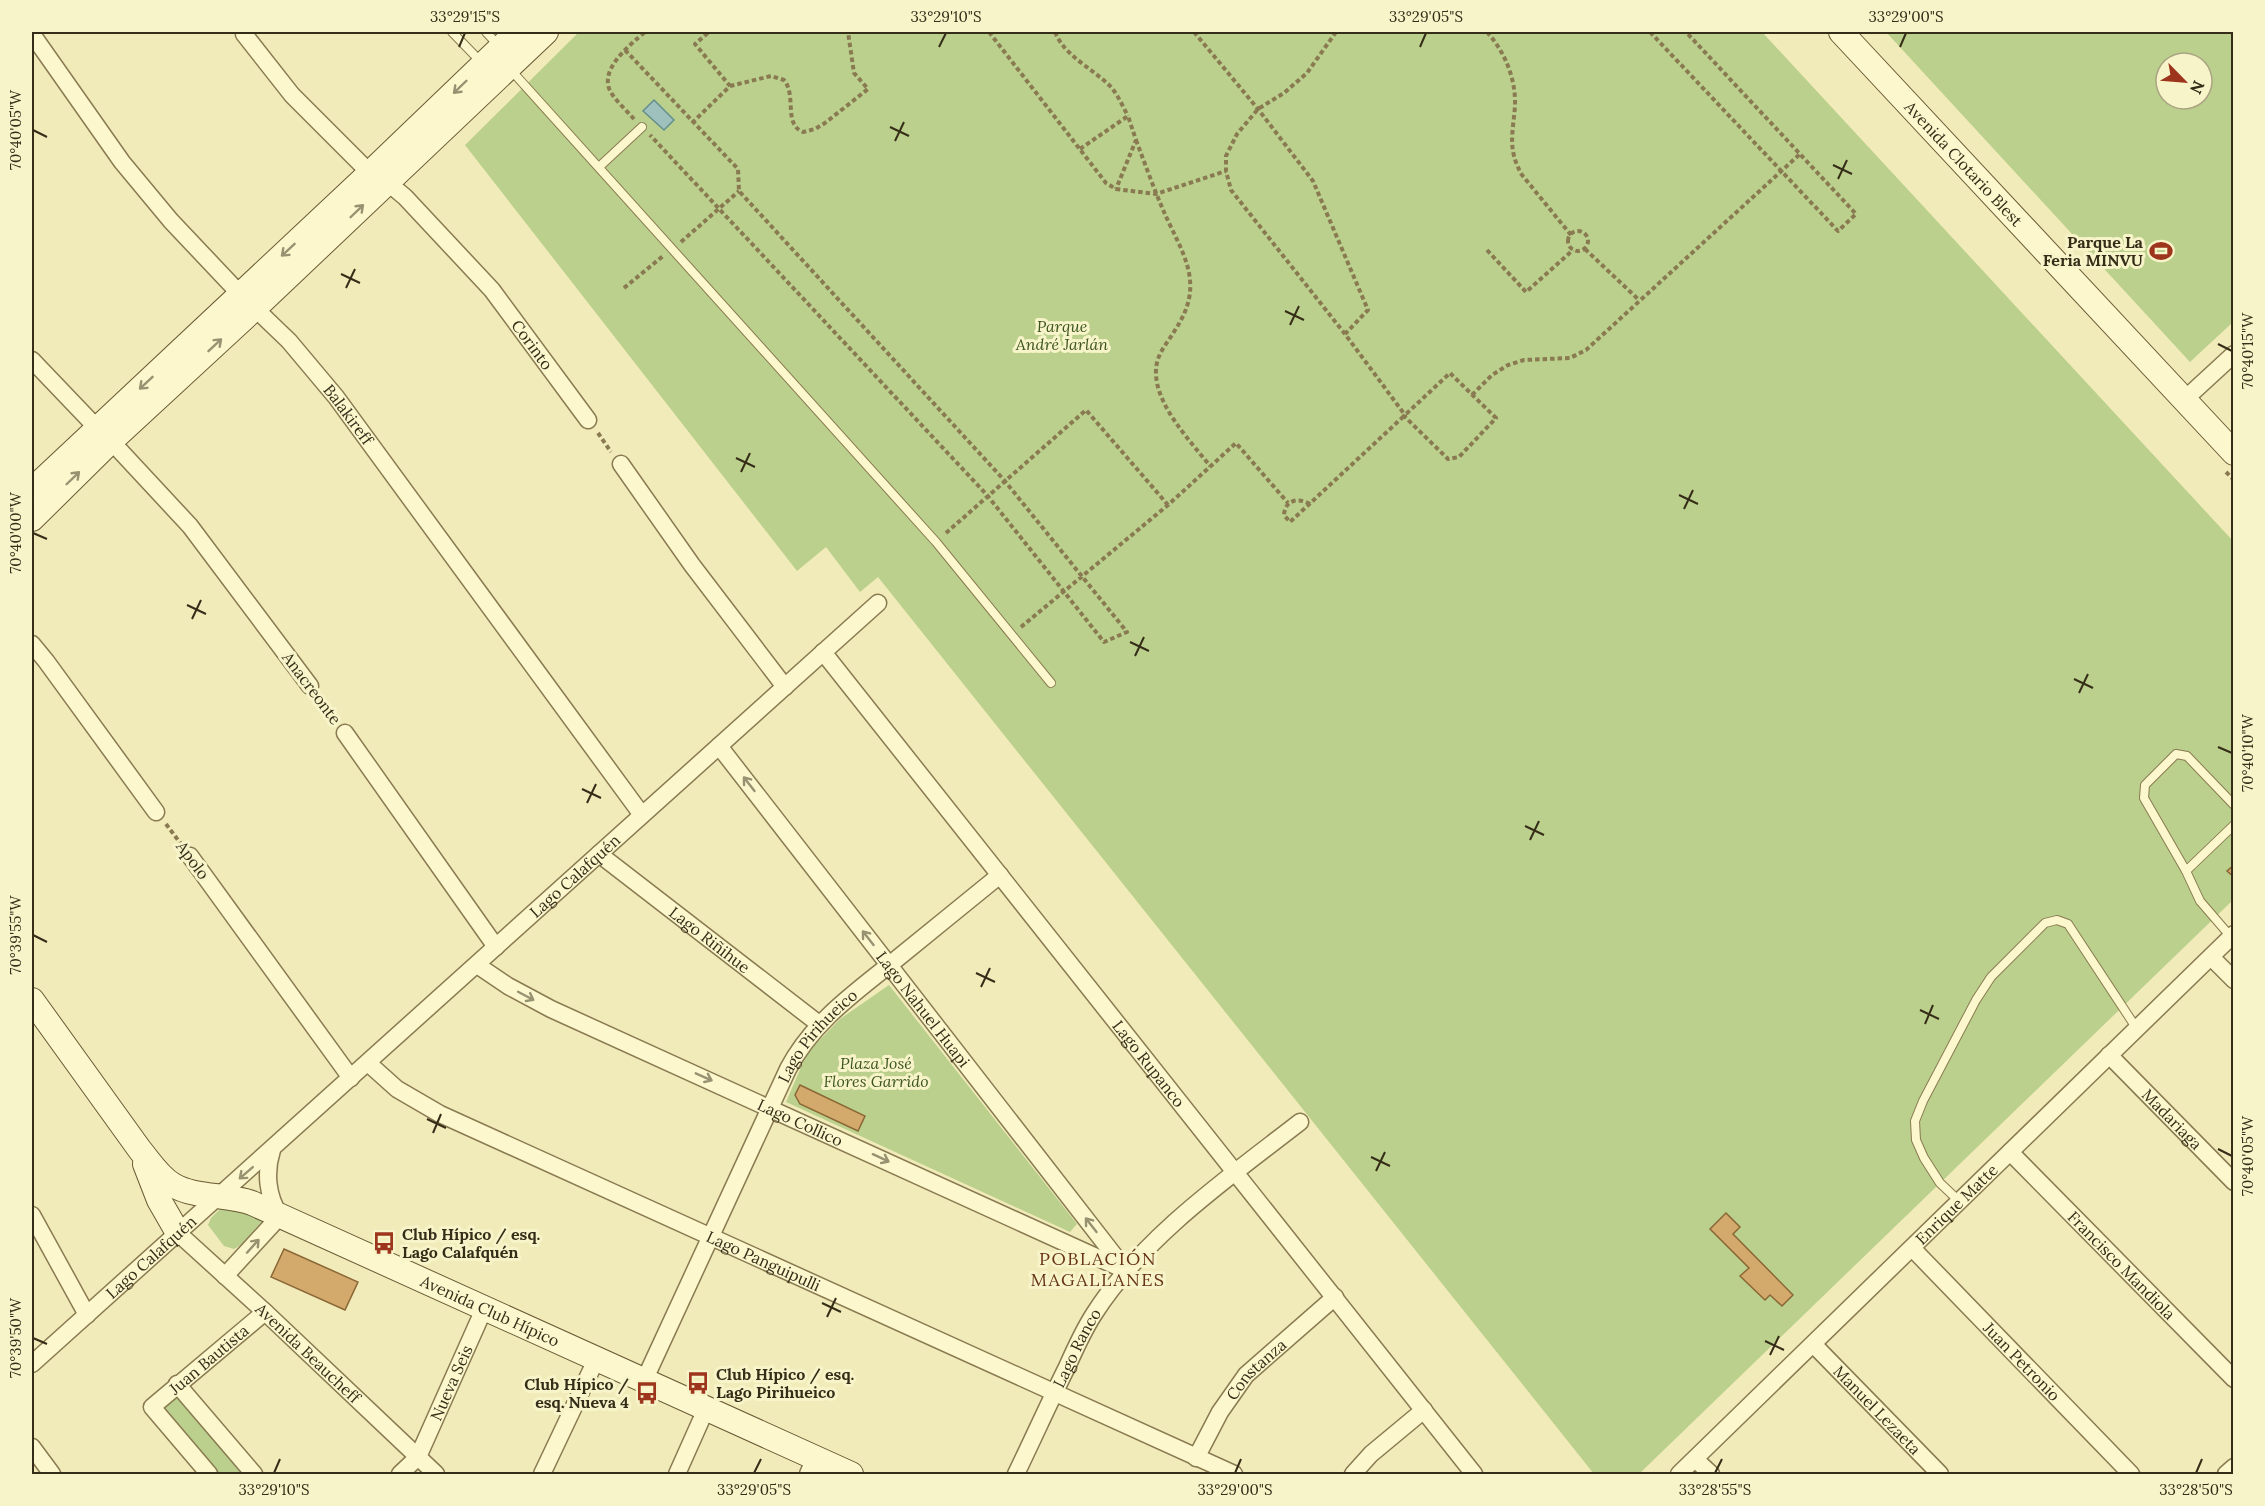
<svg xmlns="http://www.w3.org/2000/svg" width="2265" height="1506" font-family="Lora,serif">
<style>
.green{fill:#bbd08c;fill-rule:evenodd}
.water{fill:#9ec1bd;stroke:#658f8c;stroke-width:1.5}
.building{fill:#d3aa6b;stroke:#8a6736;stroke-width:1.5}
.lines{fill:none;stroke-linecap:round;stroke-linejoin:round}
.service-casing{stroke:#897a52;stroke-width:10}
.minor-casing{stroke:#897a52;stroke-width:19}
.secondary-casing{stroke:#6a5a36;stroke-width:26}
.path{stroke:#897a52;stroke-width:4;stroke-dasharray:4.5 3;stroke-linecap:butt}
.service{stroke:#fcf7cc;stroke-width:8}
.minor{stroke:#fcf7cc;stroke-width:16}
.secondary{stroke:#fcf7cc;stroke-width:24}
.oneway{stroke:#999272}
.ticks{fill:none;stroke:#362d19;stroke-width:2}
.labels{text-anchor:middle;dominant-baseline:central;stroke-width:6;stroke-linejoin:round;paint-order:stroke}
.street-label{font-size:16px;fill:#362d19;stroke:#f8f4c9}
.poi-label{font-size:16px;font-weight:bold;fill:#362d19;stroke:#f8f4c9;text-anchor:end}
.park-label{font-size:16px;font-style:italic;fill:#3c551e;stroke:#f8f4c9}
.neighbourhood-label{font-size:18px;letter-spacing:1.5px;fill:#673515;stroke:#f8f4c9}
.neatline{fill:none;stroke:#362d19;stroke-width:2}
.ticks-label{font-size:15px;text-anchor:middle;fill:#362d19}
</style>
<rect width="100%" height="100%" fill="#f1ebb9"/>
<path class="green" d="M579,32H1762L2233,541V900L1639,1474H1594L878,577L860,592L826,547L797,571L465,145Z
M1886,32H2233V322L2190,362ZM2166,63H2202V99H2166Z
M889,985L1077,1224L1070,1232L786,1102L807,1053L840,1019Z
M224,1205L264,1219L241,1245L234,1249L224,1246L208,1225L211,1218Z
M176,1390L247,1474H218L159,1404Z"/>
<path class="water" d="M654,100L674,120L664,130L643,111Z"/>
<path class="building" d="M2234,865V877L2227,871Z
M800,1085L865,1116L858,1131L800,1104L795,1095Z
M1726,1213L1740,1227L1733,1234L1793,1295L1782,1306L1770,1295L1765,1300L1740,1276L1749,1268L1710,1229Z
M284,1249L358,1282L345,1310L271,1277Z"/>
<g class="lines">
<g class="service-casing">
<path id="service" d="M452,32L483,64
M486,32L500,47
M510,69L936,542L1051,683
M599,167L642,127
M2186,871L2234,825
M2231,937L2200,901L2186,871L2144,798L2145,785L2176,754L2187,756L2234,805
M1959,1201L1940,1183L1924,1158L1916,1140L1915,1121L1923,1101L1976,1000L1991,977L2045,923L2057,920L2068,924L2137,1029"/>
</g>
<g class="minor-casing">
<g id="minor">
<path id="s1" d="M32,34L122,162L171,221L240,294L289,341L336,397L642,815"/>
<path id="s2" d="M244,34L292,95L370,173L387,182L405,197L492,290L588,420"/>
<path d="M32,360L97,428"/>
<path d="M2184,400L2234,354"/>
<path d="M111,441L190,526L310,686"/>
<path d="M621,464L692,565L785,687"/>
<path d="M32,644L46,661L156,812"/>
<path id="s3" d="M823,652L1474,1474"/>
<path d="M345,733L496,947"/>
<path id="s4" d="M719,746L1124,1268"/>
<path id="s5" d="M599,854L819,1024"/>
<path d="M190,856L351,1078"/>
<path d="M2211,957L2234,980"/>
<path id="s6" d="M477,965L508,986L551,1009L1127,1271"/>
<path id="s7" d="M2109,1055L2234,1182"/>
<path id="s8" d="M368,1063L397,1089L440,1114L1234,1474"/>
<path id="s9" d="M2010,1152L2234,1379"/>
<path d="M32,1215L87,1315"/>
<path id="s10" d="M178,1233L265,1312L436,1474"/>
<path id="s11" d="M1912,1248L2131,1474"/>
<path d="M225,1276L280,1216C267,1196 265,1172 272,1150"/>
<path id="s12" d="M1813,1344L1940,1474"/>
<path id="s13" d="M32,1364L878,603"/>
<path id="s14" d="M644,1381L788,1069C812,1023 853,994 893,962C929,933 964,904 1000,875"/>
<path d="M177,1384L254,1474"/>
<path d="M32,1447L52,1474"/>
<path id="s15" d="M1196,1458L1220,1412L1246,1375L1335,1297"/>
<path d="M1695,1459L1711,1474"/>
<path id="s16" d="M209,1474L152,1407L265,1312"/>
<path id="s17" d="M400,1474L418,1457L484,1309"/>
<path d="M542,1474L596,1360"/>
<path d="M677,1474L706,1409"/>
<path d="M808,1474L815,1458"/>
<path id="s18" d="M1016,1474C1033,1439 1049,1403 1067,1367C1075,1349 1083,1331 1094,1314C1143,1237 1228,1178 1300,1122"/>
<path d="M1353,1474L1371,1454L1424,1410"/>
<path id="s19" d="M1679,1474L2234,934"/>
<path d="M2226,1474L2234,1467"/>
</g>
</g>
<g class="secondary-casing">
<g id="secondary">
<path id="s20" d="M1841,32L2234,453"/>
<path d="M32,490L370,173L517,32"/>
<path d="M32,519L111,441L255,308L546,32"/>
<path id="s21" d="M32,1000L140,1150C150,1162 159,1177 173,1185C194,1198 228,1194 252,1203L851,1474"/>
<path d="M145,1164L159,1200L178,1233"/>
</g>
</g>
<path class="path" d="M989,32L1106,183L1116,189L1156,194L1226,171
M1055,32C1065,57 1094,69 1111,87C1118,95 1123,107 1128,116
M1194,32L1258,109L1313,181L1368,310L1345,334
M1336,32L1307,73L1284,93L1258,109L1237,134L1226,156V171L1231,190L1345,334L1405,415L1404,416L1448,459L1459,457L1496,418L1450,373L1405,415
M1487,32C1505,52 1516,79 1515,106C1513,133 1507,149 1522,175L1571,235
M1650,32L1838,231L1856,214L1686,32
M625,50L738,169L739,191L1004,480L1127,632L1104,642L987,495L650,135
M730,86L771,76L784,80C797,96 783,124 803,132L815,129L825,123L868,89L854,73L848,32
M634,119C627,111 618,103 612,94C596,71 630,45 645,32
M692,123L730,86L695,44L709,32
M1136,140C1145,164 1154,189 1164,212C1173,233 1188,257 1190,280C1192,302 1183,318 1172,335C1167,343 1161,350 1158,359C1146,396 1189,439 1210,466
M1080,149L1128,116L1136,140L1116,189
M1568 241a10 10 0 1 1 20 0a10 10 0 1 1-20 0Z
M681,242L739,191
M1585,249L1639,300
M1487,250L1526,292L1573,250
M624,288L663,256
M1472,395L1492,375L1508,365L1524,360L1570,358L1586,350L1800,154
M598,433L611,452
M2226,472L2234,480
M1310,504C1298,497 1285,500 1284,515L1290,522L1404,416
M946,533L1086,410L1168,505
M1021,627L1168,505L1236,443L1288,503
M319,698L336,720
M166,824L181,844"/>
<use href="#service" class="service"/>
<use href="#minor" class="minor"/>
<use href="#secondary" class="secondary"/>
</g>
<defs><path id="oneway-shaft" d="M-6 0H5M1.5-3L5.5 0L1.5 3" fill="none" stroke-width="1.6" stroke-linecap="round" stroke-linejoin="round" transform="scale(1.5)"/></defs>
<g class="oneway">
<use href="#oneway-shaft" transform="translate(460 87) rotate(136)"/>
<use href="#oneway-shaft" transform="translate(357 211) rotate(-44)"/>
<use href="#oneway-shaft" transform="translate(288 250) rotate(137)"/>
<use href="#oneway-shaft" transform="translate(215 345) rotate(-43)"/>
<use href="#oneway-shaft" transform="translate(146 383) rotate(137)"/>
<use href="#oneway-shaft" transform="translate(73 478) rotate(-44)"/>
<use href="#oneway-shaft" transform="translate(749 784) rotate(-128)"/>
<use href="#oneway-shaft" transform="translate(868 938) rotate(-128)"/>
<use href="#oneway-shaft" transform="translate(526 996) rotate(28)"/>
<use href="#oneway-shaft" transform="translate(704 1077) rotate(24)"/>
<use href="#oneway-shaft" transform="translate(881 1158) rotate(25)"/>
<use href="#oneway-shaft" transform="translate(246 1173) rotate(139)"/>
<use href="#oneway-shaft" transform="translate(1091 1225) rotate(-128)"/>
<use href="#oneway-shaft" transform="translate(253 1246) rotate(-48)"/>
</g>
<path class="ticks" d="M459,47L465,33M939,47L946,33M1420,47L1426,33M1900,47L1906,33M890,127L909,136M33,130L47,137M895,141L904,122M1833,165L1852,174M1838,179L1847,160M341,274L360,283M346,288L355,269M1285,311L1304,320M1290,325L1299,306M2218,344L2232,351M736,458L755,467M741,472L750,453M1679,495L1698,504M1684,509L1693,490M33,533L47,539M187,605L206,614M192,619L201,600M1130,642L1149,651M1135,656L1144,637M2074,679L2093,688M2079,693L2088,674M2218,747L2232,753M582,789L601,798M587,803L596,784M1525,826L1544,835M1530,840L1539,821M33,935L47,942M976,973L995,982M981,987L990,968M1920,1010L1939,1019M1925,1024L1933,1005M427,1119L446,1128M433,1133L441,1114M2218,1149L2232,1156M1371,1157L1390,1166M1376,1171L1385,1152M822,1303L841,1312M827,1317L836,1298M33,1338L47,1344M1765,1341L1784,1350M1770,1355L1779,1336M274,1473L280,1459M754,1473L761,1459M1235,1473L1241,1459M1715,1473L1722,1459M2196,1473L2202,1459"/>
<defs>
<g id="stadium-bare" transform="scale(1.8)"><path d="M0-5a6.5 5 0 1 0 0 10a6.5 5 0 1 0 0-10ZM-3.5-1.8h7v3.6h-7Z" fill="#9d351d" stroke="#f8f4c9" stroke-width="2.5" paint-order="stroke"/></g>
<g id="bus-bare" transform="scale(1.8)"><path d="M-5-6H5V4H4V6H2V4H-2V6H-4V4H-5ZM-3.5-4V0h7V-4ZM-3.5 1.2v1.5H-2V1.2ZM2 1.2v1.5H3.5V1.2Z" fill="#9d351d" stroke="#f8f4c9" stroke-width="2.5" paint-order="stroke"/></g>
</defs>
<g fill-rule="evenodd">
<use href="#stadium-bare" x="2161" y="251"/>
<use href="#bus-bare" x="384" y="1243"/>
<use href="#bus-bare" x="698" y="1383"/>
<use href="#bus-bare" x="647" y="1393"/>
</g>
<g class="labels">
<g class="street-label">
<text stroke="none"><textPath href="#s20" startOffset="180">Avenida Clotario Blest</textPath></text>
<text stroke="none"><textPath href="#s2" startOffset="426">Corinto</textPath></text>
<text stroke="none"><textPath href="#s1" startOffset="496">Balakireff</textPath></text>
<text transform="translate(312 688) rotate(53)">Anacreonte</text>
<text transform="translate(193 860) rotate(53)">Apolo</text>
<text stroke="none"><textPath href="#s13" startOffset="730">Lago Calafquén</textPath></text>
<text stroke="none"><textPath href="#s5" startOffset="140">Lago Riñihue</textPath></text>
<text stroke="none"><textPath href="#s4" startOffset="333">Lago Nahuel Huapi</textPath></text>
<text stroke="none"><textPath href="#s14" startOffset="388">Lago Pirihueico</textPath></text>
<text stroke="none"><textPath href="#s3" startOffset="525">Lago Rupanco</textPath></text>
<text stroke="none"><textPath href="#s7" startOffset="90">Madariaga</textPath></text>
<text stroke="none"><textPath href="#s6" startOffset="360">Lago Collico</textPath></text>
<text stroke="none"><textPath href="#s19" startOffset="387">Enrique Matte</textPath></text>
<text stroke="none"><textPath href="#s13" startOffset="160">Lago Calafquén</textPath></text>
<text stroke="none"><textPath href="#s8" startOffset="444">Lago Panguipulli</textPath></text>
<text stroke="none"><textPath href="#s9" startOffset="159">Francisco Mandiola</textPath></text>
<text stroke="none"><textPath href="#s21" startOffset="576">Avenida Club Hípico</textPath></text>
<text stroke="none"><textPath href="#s18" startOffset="140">Lago Ranco</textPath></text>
<text stroke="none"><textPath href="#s10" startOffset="177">Avenida Beaucheff</textPath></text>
<text stroke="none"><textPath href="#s16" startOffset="162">Juan Bautista</textPath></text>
<text stroke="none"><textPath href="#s11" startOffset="158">Juan Petronio</textPath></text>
<text stroke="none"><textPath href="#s15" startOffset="108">Constanza</textPath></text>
<text stroke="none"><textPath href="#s17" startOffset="106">Nueva Seis</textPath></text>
<text stroke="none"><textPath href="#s12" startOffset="92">Manuel Lezaeta</textPath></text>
</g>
<g class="poi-label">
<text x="2143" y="242">Parque La<tspan x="2143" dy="18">Feria MINVU</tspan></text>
<text x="402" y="1234" text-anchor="start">Club Hípico / esq.<tspan x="402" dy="18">Lago Calafquén</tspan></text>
<text x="716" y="1374" text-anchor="start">Club Hípico / esq.<tspan x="716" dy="18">Lago Pirihueico</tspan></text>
<text x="629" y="1384">Club Hípico /<tspan x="629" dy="18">esq. Nueva 4</tspan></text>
</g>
<g class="park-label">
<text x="1062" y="326">Parque<tspan x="1062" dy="18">André Jarlán</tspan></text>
<text x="876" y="1063">Plaza José<tspan x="876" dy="18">Flores Garrido</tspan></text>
</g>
<g class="neighbourhood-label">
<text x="1098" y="1258">POBLACIÓN<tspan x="1098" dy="21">MAGALLANES</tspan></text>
</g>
</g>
<rect width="2265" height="1506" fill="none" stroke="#f8f4c9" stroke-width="66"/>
<g transform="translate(2184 81) rotate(115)"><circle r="28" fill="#f8f4c9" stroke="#aaa483" stroke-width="1.5"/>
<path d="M0-4.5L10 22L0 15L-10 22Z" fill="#9d351d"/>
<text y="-9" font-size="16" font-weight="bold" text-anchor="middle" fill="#362d19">N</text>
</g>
<rect x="33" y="33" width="2199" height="1440" class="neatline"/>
<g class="ticks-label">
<text x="465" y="22">33°29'15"S</text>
<text x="946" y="22">33°29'10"S</text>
<text x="1426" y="22">33°29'05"S</text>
<text x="1906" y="22">33°29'00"S</text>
<text transform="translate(16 130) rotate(-90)" y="5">70°40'05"W</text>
<text transform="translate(2248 351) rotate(-90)" y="5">70°40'15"W</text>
<text transform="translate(16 533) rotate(-90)" y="5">70°40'00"W</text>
<text transform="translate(2248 753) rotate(-90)" y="5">70°40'10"W</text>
<text transform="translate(16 935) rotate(-90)" y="5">70°39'55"W</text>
<text transform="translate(2248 1156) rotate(-90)" y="5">70°40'05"W</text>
<text transform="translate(16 1338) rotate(-90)" y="5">70°39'50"W</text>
<text x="274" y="1495">33°29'10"S</text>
<text x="754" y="1495">33°29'05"S</text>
<text x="1235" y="1495">33°29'00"S</text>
<text x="1715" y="1495">33°28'55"S</text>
<text x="2196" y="1495">33°28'50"S</text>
</g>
</svg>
